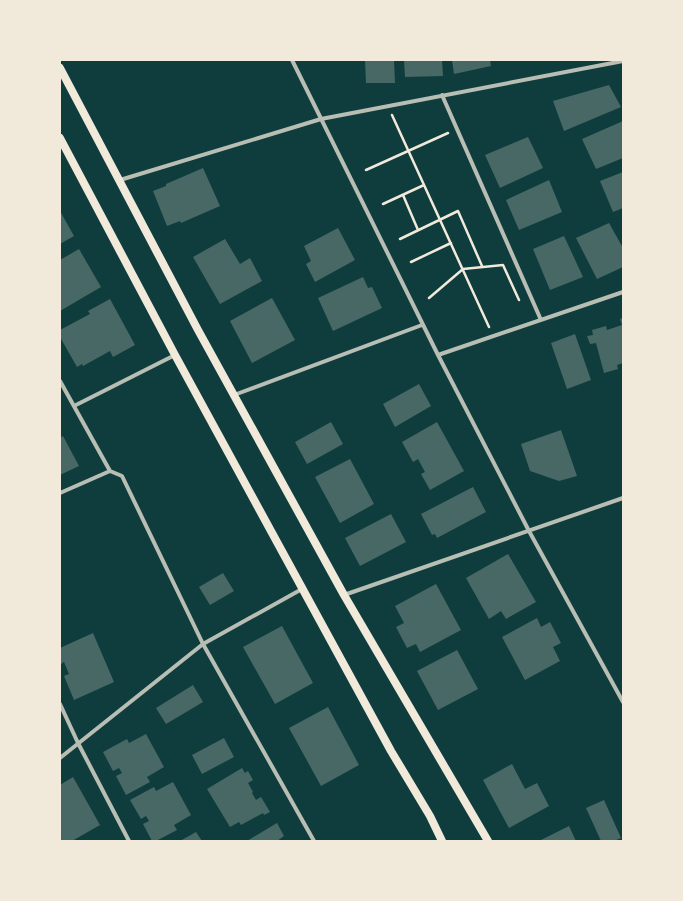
<svg xmlns="http://www.w3.org/2000/svg" width="683" height="901" font-family="'Nunito Sans',sans-serif">
<style>
.building{fill:#486865}
.lines{fill:none;stroke-linecap:round;stroke-linejoin:round}
.path{stroke:#f1e9da;stroke-width:2.5}
.minor{stroke:#b8beb3;stroke-width:4}
.secondary{stroke:#f1e9da;stroke-width:8}
</style>
<rect width="100%" height="100%" fill="#0f3d3e"/>
<path class="building" d="M365,60H394L395,83H366Z
M404,60H442L443,76L405,77Z
M452,60H490L491,66L454,74Z
M609,85L621,107L564,131L553,101Z
M623,121V158L596,169L582,139Z
M528,137L543,168L500,188L485,155Z
M203,168L220,206L181,223L180,221L167,226L153,191L166,186V184Z
M623,172V208L613,212L600,181Z
M549,180L562,212L519,230L506,200Z
M60,211L74,236L60,244Z
M609,223L623,248V267L597,279L576,238Z
M338,228L355,260L315,282L306,264L311,261L304,246Z
M564,236L583,277L550,290L533,249Z
M225,239L240,264L250,258L262,281L220,304L193,257Z
M79,249L101,287L60,311V260Z
M363,277L368,288L372,287L382,308L333,331L318,298Z
M272,298L295,340L252,363L230,321Z
M110,299L135,345L113,357L110,351L83,366L82,364L77,367L60,337V330L90,314L88,311Z
M623,318V363L617,365L618,369L604,373L596,343L590,344L587,336L593,335L592,330L606,326L607,330L622,325L620,319Z
M575,334L591,380L567,389L551,343Z
M419,384L431,406L395,427L383,404Z
M331,422L343,444L307,464L295,442Z
M437,422L464,471L430,490L421,474L425,472L418,459L413,462L402,442Z
M561,430L577,476L559,481L530,471L521,444Z
M63,436L79,466L60,475V438Z
M350,459L374,504L340,523L315,477Z
M473,487L486,512L437,538L435,534L432,535L421,514Z
M391,514L406,542L360,566L345,538Z
M508,554L536,602L506,619L501,611L489,619L466,578Z
M223,573L234,591L210,605L199,587Z
M436,584L461,630L420,652L416,644L407,648L396,627L404,623L395,606Z
M537,618L541,627L550,622L561,643L553,647L560,661L525,680L502,637Z
M282,626L313,683L275,704L243,647Z
M93,633L114,682L74,700L64,676L69,674L64,662L61,664L60,663V648Z
M457,650L478,689L438,710L417,671Z
M193,685L203,702L166,724L156,708Z
M328,707L359,765L321,786L289,728Z
M146,734L164,767L147,777L150,782L126,795L116,776L122,773L119,768L113,771L103,752L127,739L129,743Z
M224,738L234,757L202,774L192,755Z
M512,764L525,789L537,783L549,806L509,828L483,780Z
M242,768L245,773L248,771L253,780L248,783L253,792L252,793L256,800L261,797L270,812L264,815L263,813L241,825L239,822L230,827L207,789Z
M73,777L100,825L72,841H62L60,837V785Z
M173,782L191,815L174,825L177,830L156,841H152L143,824L149,821L146,816L141,819L130,800L154,787L156,791Z
M604,800L621,838L614,841H601L586,808Z
M277,823L284,836L277,841H247Z
M569,826L576,841H539Z
M196,832L202,841H180Z"/>
<g class="lines">
<path class="path" d="M392,115L489,327
M366,170L448,133
M403,195L418,230
M383,204L424,185
M400,239L458,211L482,266
M411,262L451,243
M429,298L463,269L503,265L519,300"/>
<path class="minor" d="M292,60L438,355L529,531L623,702
M442,95L541,320
M120,180L321,119L623,61
M438,355L623,292
M60,381L110,471
M234,395L422,325
M74,406L175,355
M110,471L122,476L203,644L314,841
M60,493L110,471
M344,595L623,498
M60,704L78,743L129,841
M60,758L203,644L302,589"/>
<path class="secondary" d="M60,68L198,330L344,595L488,841
M60,138L175,355L391,751L430,816L442,841"/>
</g>
<rect width="683" height="901" fill="none" stroke="#f1e9da" stroke-width="122"/>
</svg>
